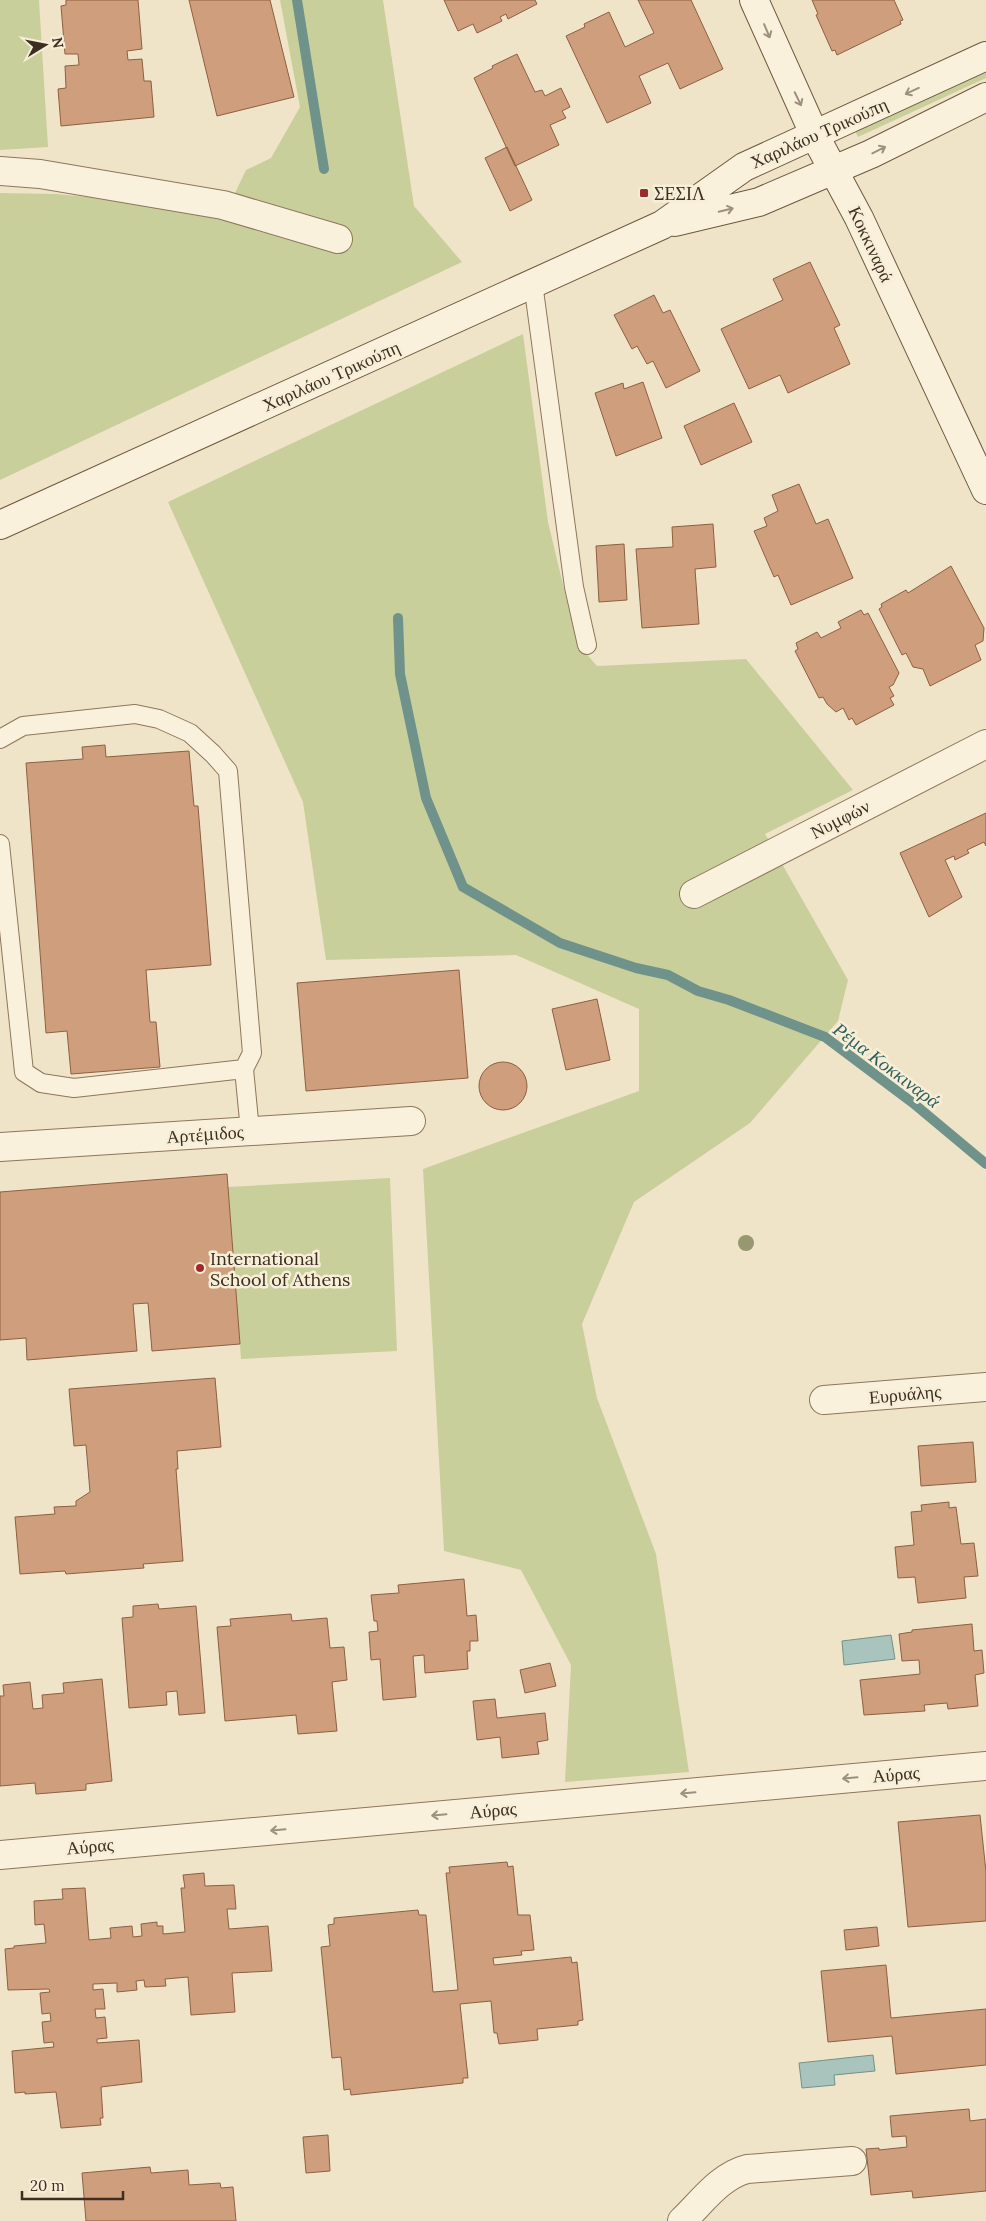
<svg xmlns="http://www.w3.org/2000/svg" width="986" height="2221" font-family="Lora,serif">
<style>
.green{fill:#c9cf9b}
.water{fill:#a9c4bc;stroke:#6f938a}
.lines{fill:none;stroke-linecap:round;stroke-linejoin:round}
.stream{stroke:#6f938a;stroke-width:10}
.building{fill:#cf9f7d;stroke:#8d5f41}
.lane-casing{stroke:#8d765c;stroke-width:20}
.street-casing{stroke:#8d765c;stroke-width:30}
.secondary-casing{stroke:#6f573f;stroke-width:30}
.lane{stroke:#faf1dc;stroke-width:18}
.street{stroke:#faf1dc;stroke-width:28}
.secondary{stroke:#faf1dc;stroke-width:28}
.tree{fill:#96986f}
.oneway{stroke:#9c907e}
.poi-dot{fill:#9e2a2b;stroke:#f7eed8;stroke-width:2}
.labels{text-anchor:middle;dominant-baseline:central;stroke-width:5;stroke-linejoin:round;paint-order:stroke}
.street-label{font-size:18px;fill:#3d2e20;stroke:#f7eed8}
.poi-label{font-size:18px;fill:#3d2e20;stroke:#f7eed8;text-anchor:start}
.water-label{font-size:19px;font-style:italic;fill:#2f5d5a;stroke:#f7eed8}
</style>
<rect width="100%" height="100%" fill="#f0e4c8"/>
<path class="green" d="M0,0H39L48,147L0,150Z
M280,0H383L414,206L462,262L0,480V193L56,194L110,199L223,218L246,170L271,158L300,107Z
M986,71V78L858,137L855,131Z
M523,334L548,522L577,643L597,666L746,659L853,790L765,834L848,980L838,1021L750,1123L634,1202L582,1324L597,1398L656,1554L689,1772L565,1782L571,1665L521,1570L444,1551L423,1169L639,1091V1009L516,955L326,960L303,802L168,502Z
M390,1178L397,1351L241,1359L228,1187Z"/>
<path class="water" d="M891,1635L895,1659L844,1665L842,1641Z
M873,2055L875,2071L834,2075L835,2085L802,2088L799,2063Z"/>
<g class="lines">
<path class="stream" d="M297,0L324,169
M398,618L400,674L426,798L463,887L560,943L636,968L668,975L698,991L729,1000L825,1037L913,1103L986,1164"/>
</g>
<path class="building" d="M66,0H138L142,49L127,51L128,60L142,59L144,81H151L154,117L61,126L58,89L66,88L65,66L79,65L78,54H65L61,6L66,5Z
M189,0H270L294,97L217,116Z
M444,0H535L537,4L508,19L506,14L500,17L502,21L477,33L473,24L458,31Z
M638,0H691L723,69L680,89L668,63L639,76L651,103L607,123L566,36L585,27L584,24L609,12L625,47L654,33Z
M812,0H894L903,20L900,21L901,24L837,55L835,50L832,51L816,15L818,14Z
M517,54L535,92L542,90L545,96L561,88L570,107L562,111L566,118L550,125L559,145L515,166L474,78L493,68L492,66Z
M507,147L532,200L510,211L485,158Z
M810,262L840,325L834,328L850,364L788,393L780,375L749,389L721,329L783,300L773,279Z
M654,295L663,313L670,310L700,371L666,388L653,361L647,364L637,346L632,349L614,315Z
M643,382L662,438L616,456L595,393L623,383L624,389Z
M734,403L752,442L701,465L684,426Z
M799,484L816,524L828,519L853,578L791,605L778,575L774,577L754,531L767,526L764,518L778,511L772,495Z
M713,524L716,567L695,569L699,624L642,628L636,549L673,547L672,527Z
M624,544L627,600L599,602L596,546Z
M951,566L984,628L983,641L975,645L981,660L930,686L923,669L913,667L906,653L902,655L879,609L882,607L881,604L906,590L908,593Z
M861,610L864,615L868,613L899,673L893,685L889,687L894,696L890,698L894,705L856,725L852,718L849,720L843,708L836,712L827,704L823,697L819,698L795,651L798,649L796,643L817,632L821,638L841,628L838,622Z
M105,745L106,757L189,751L194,806H198L211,965L146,970L150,1022H156L160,1067L71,1074L67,1031L46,1033L26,763L83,759L82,747Z
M986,813V846L984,842L967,850L969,853L955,860L954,856L945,860L962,897L929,917L900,853Z
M459,970L468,1078L306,1091L297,983Z
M597,999L610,1060L566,1070L552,1009Z
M479 1086a24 24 0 1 1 48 0a24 24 0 1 1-48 0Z
M227,1174L240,1344L152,1351L148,1303L133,1304L137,1351L27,1360L26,1338L0,1340V1192Z
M215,1378L221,1447L177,1451L178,1469H176L183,1561L143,1564L144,1568L66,1574L65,1571L20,1574L15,1517L55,1514L54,1507L76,1506V1501L90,1492L86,1445L74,1446L69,1389Z
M973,1442L976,1482L921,1486L918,1446Z
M949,1502V1508L956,1507L961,1544L974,1543L978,1576L964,1577L966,1598L918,1603L915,1577L898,1578L895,1547L914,1545L911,1512L922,1511L921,1505Z
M464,1579L467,1616L476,1615L478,1641H470V1651H467L468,1669L425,1673L424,1655L413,1656L416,1697L383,1700L380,1659L371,1660L369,1632L378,1631L377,1621H374L371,1595L399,1593L398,1585Z
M158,1604L159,1609L196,1606L205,1713L179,1715L177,1691L166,1692L167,1705L129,1708L122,1618L133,1617V1606Z
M291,1614L292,1621L327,1618L330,1648L344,1647L347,1680L332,1682L337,1731L298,1734L296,1715L225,1721L217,1627L231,1626L230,1619Z
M972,1624L974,1651L982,1650L984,1673L975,1675L978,1706L948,1709L947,1703L924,1705L925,1711L864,1715L860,1680L920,1674L919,1660L902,1661L899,1634L912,1632V1630Z
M550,1663L556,1686L525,1693L520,1670Z
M102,1679L112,1781L86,1784V1790L36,1794L35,1783L0,1786V1696H4L3,1685L30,1682L33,1709L43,1708L42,1695L64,1693L63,1683Z
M495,1699L497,1718L545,1713L548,1740L537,1742L539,1754L502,1758L500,1737L477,1740L473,1701Z
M980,1815L986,1872V1921L908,1927L898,1822Z
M507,1862L508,1867L513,1866L518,1915H530L534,1950L521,1951L522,1955L493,1958L494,1965L571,1957L572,1963L577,1962L583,2020L578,2021V2025L537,2029L538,2040L499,2044L497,2033H494L491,2001L460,2004L468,2078H463V2083L351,2095L350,2089L344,2090L341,2057L332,2058L321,1947L330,1946L328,1925L334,1924V1918L418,1910L419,1915H426L433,1992L458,1990L446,1873H450L449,1867Z
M204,1873L205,1886L234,1885L236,1909H227L229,1929L268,1926L272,1971L232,1973L235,2012L191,2015L188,1977L165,1979L166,1986L145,1987L144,1980L136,1981L137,1990L117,1992V1983L93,1984V1990L103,1989L105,2009H95L96,2018L105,2017L107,2038L97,2039V2043L139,2040L142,2082L101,2087L103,2118H100L101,2125L61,2128L56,2092L25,2094V2092L15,2093L12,2051L54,2047L53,2042L44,2043L42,2022L51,2021L50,2013L42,2014L40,1993L50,1992L49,1989L8,1990L5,1949L14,1948V1946L46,1943L44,1924L35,1925L34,1901L63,1899L62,1889L85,1888L89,1940L111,1938L110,1928L132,1926L133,1937L142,1936L141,1924L157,1922V1926H163V1934L185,1932L181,1888H185L183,1875Z
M877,1927L879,1946L846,1950L844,1930Z
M886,1965L891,2018L986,2009V2065L896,2074L892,2036L828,2042L821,1971Z
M969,2109L970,2121L986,2119V2191L913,2198L912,2191L871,2195L866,2149L879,2148V2150L907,2147L906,2136L892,2137L890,2116Z
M328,2135L330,2171L306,2173L303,2137Z
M150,2167L151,2173L188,2170L189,2185L220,2183L221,2188L233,2187L236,2221H86L82,2173Z"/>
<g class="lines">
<g class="lane-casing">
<path id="lane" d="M533,283L574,587L587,645
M0,739L23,726L135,714L159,719L190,733L213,754L228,771L252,1053L244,1069L74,1088L41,1083L24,1072L0,844
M244,1069L250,1131"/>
</g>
<g class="street-casing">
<path id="street" d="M0,171L40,174L223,205L338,239
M694,894L986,744
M0,1147L411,1121
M824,1400L986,1387
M0,1855L986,1766
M682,2221C702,2202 720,2176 747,2169L852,2161"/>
</g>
<g class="secondary-casing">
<path id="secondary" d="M754,0L815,136L859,218L986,490
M675,222L759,202L871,154L986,97
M0,525L662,225L744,167L986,56"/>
</g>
<use href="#lane" class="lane"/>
<use href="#street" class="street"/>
<use href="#secondary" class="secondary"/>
</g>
<circle class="tree" cx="746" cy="1243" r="8"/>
<defs><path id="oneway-shaft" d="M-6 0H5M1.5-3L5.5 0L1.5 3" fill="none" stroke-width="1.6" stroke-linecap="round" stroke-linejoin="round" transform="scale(1.25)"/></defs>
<g class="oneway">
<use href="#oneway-shaft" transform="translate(767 31) rotate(67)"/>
<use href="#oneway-shaft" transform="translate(912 91) rotate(155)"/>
<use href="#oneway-shaft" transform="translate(798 99) rotate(64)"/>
<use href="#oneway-shaft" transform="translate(879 150) rotate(-27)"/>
<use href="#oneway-shaft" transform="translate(726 210) rotate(-13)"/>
<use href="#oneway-shaft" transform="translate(850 1778) rotate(175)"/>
<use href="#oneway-shaft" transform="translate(688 1793) rotate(175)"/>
<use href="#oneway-shaft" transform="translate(439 1815) rotate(175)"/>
<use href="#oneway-shaft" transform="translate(278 1830) rotate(175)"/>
</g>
<g class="poi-dot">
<rect x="639" y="188" width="10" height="10" rx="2.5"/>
<circle cx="200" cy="1268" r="5"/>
</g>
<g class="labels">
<g class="street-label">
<text transform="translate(819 133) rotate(-24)">Χαριλάου Τρικούπη</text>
<text transform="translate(871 244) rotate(65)">Κοκκιναρά</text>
<text transform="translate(331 376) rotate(-24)">Χαριλάου Τρικούπη</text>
<text transform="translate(840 819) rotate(-27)">Νυμφών</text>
<text transform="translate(205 1134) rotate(-4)">Αρτέμιδος</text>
<text transform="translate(905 1394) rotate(-5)">Ευρυάλης</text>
<text transform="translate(896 1774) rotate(-5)">Αύρας</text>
<text transform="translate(493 1810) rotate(-5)">Αύρας</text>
<text transform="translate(90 1846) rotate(-5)">Αύρας</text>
</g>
<g class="poi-label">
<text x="654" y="193">ΣΕΣΙΛ</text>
<text x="210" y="1258">International<tspan x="210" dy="21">School of Athens</tspan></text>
</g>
<g class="water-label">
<text transform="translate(887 1065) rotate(37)">Ρέμα Κοκκιναρά</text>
</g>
</g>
<g transform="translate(45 45) rotate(80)" stroke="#f7eed8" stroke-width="4" paint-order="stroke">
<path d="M0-4L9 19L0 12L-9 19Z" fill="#3d2e20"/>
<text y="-8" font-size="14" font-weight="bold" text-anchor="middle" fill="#3d2e20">N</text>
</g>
<path d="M22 2191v8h101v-8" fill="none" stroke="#3d2e20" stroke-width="2.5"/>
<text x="30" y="2191" font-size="15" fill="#3d2e20" stroke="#f7eed8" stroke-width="4" paint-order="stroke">20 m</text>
</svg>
